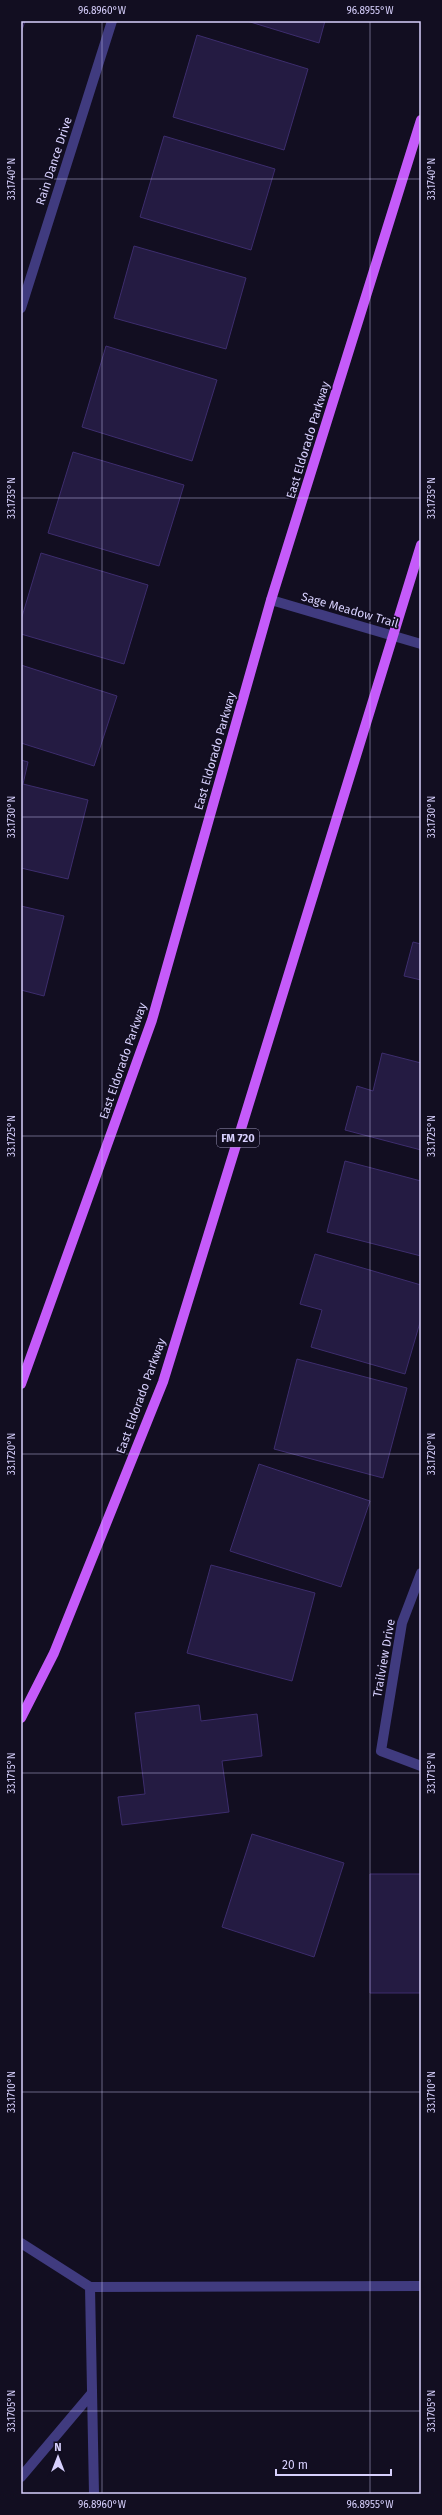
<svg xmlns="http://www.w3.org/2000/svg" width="442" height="2515" font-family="'Fira Sans',sans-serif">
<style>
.building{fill:#241b42;stroke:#3d2d6d}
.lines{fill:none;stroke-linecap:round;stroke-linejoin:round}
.minor{stroke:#403b7f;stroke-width:10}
.major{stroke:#c55bfa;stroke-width:10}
.ticks{fill:none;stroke:#d7d0fd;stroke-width:1;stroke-opacity:0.45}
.labels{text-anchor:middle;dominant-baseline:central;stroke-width:3.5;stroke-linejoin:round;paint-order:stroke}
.shield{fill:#120e21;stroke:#9c96bb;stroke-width:1}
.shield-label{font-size:11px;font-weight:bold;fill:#d7d0fd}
.street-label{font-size:12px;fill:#d7d0fd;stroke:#120e21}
.neatline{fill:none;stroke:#d7d0fd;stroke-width:1.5}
.ticks-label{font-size:10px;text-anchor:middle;fill:#d7d0fd}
</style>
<rect width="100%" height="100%" fill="#120e21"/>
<path class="building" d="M21,21H25L21,33Z
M247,21H325L319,43Z
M197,35L308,69L284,150L173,117Z
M164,136L275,169L251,250L140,217Z
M134,246L246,278L226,349L114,318Z
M106,346L217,380L192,461L82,427Z
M73,452L184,485L159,566L48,533Z
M41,553L148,585L124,664L21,634V620Z
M21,665L117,696L94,766L21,743Z
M21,760L28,762L23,784L88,800L68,879L21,868Z
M21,906L64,916L44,996L21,990Z
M413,942L421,944V980L404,976Z
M382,1053L421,1063V1150L345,1130L357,1086L373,1091Z
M345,1161L421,1181V1256L327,1232Z
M315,1254L421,1285V1319L405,1374L311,1347L322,1310L300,1304Z
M297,1359L407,1388L383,1478L274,1449Z
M259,1464L370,1501L341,1587L230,1551Z
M211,1565L315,1593L292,1681L187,1653Z
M199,1705L201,1721L257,1714L262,1756L222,1761L229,1812L122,1825L118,1797L145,1794L135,1713Z
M252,1834L344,1863L314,1957L222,1927Z
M370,1874H421V1993H370Z"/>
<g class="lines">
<path class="minor" d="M21,308L112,21
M271,600L421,644
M421,1573L402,1623L381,1751L421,1766
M21,2243L90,2287L94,2494
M90,2287L421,2286
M21,2477L92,2393"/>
<path class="major" d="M21,1384L152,1020L271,600L421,120
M21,1718L54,1653L163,1382L421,545"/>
</g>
<path class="ticks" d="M102,21V2494M370,21V2494M21,179H421M21,498H421M21,817H421M21,1136H421M21,1454H421M21,1773H421M21,2092H421M21,2411H421"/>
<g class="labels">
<rect class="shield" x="217" y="1129" width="42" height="18" rx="3"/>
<g class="shield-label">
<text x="238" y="1138">FM 720</text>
</g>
<g class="street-label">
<text transform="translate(54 161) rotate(-72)">Rain Dance Drive</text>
<text transform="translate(308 440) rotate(-73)">East Eldorado Parkway</text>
<text transform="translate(350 610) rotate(16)">Sage Meadow Trail</text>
<text transform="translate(215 751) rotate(-74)">East Eldorado Parkway</text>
<text transform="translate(123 1061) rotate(-71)">East Eldorado Parkway</text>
<text transform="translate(141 1396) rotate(-70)">East Eldorado Parkway</text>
<text transform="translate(384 1658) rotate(-80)">Trailview Drive</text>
</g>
</g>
<rect width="442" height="2515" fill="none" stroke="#120e21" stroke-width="44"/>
<g transform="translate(58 2457)" stroke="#120e21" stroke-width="3" paint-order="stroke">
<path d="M0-3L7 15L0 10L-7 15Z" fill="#d7d0fd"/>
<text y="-6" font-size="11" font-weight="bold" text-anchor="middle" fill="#d7d0fd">N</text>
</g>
<path d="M276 2469v6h115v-6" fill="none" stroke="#d7d0fd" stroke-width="2"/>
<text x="282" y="2469" font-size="12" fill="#d7d0fd" stroke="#120e21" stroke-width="3" paint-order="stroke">20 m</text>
<rect x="22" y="22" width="398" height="2471" class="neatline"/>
<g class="ticks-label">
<text x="102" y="14">96.8960°W</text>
<text x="370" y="14">96.8955°W</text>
<text transform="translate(11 179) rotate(-90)" y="4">33.1740°N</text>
<text transform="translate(431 179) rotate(-90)" y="4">33.1740°N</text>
<text transform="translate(11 498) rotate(-90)" y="4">33.1735°N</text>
<text transform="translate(431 498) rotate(-90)" y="4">33.1735°N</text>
<text transform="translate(11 817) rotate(-90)" y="4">33.1730°N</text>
<text transform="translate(431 817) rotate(-90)" y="4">33.1730°N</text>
<text transform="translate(11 1136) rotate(-90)" y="4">33.1725°N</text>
<text transform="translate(431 1136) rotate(-90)" y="4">33.1725°N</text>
<text transform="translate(11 1454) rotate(-90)" y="4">33.1720°N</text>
<text transform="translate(431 1454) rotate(-90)" y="4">33.1720°N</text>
<text transform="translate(11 1773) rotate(-90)" y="4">33.1715°N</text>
<text transform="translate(431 1773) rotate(-90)" y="4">33.1715°N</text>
<text transform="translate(11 2092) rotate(-90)" y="4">33.1710°N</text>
<text transform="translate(431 2092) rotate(-90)" y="4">33.1710°N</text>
<text transform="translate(11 2411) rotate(-90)" y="4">33.1705°N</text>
<text transform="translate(431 2411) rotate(-90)" y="4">33.1705°N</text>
<text x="102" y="2508">96.8960°W</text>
<text x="370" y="2508">96.8955°W</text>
</g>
</svg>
